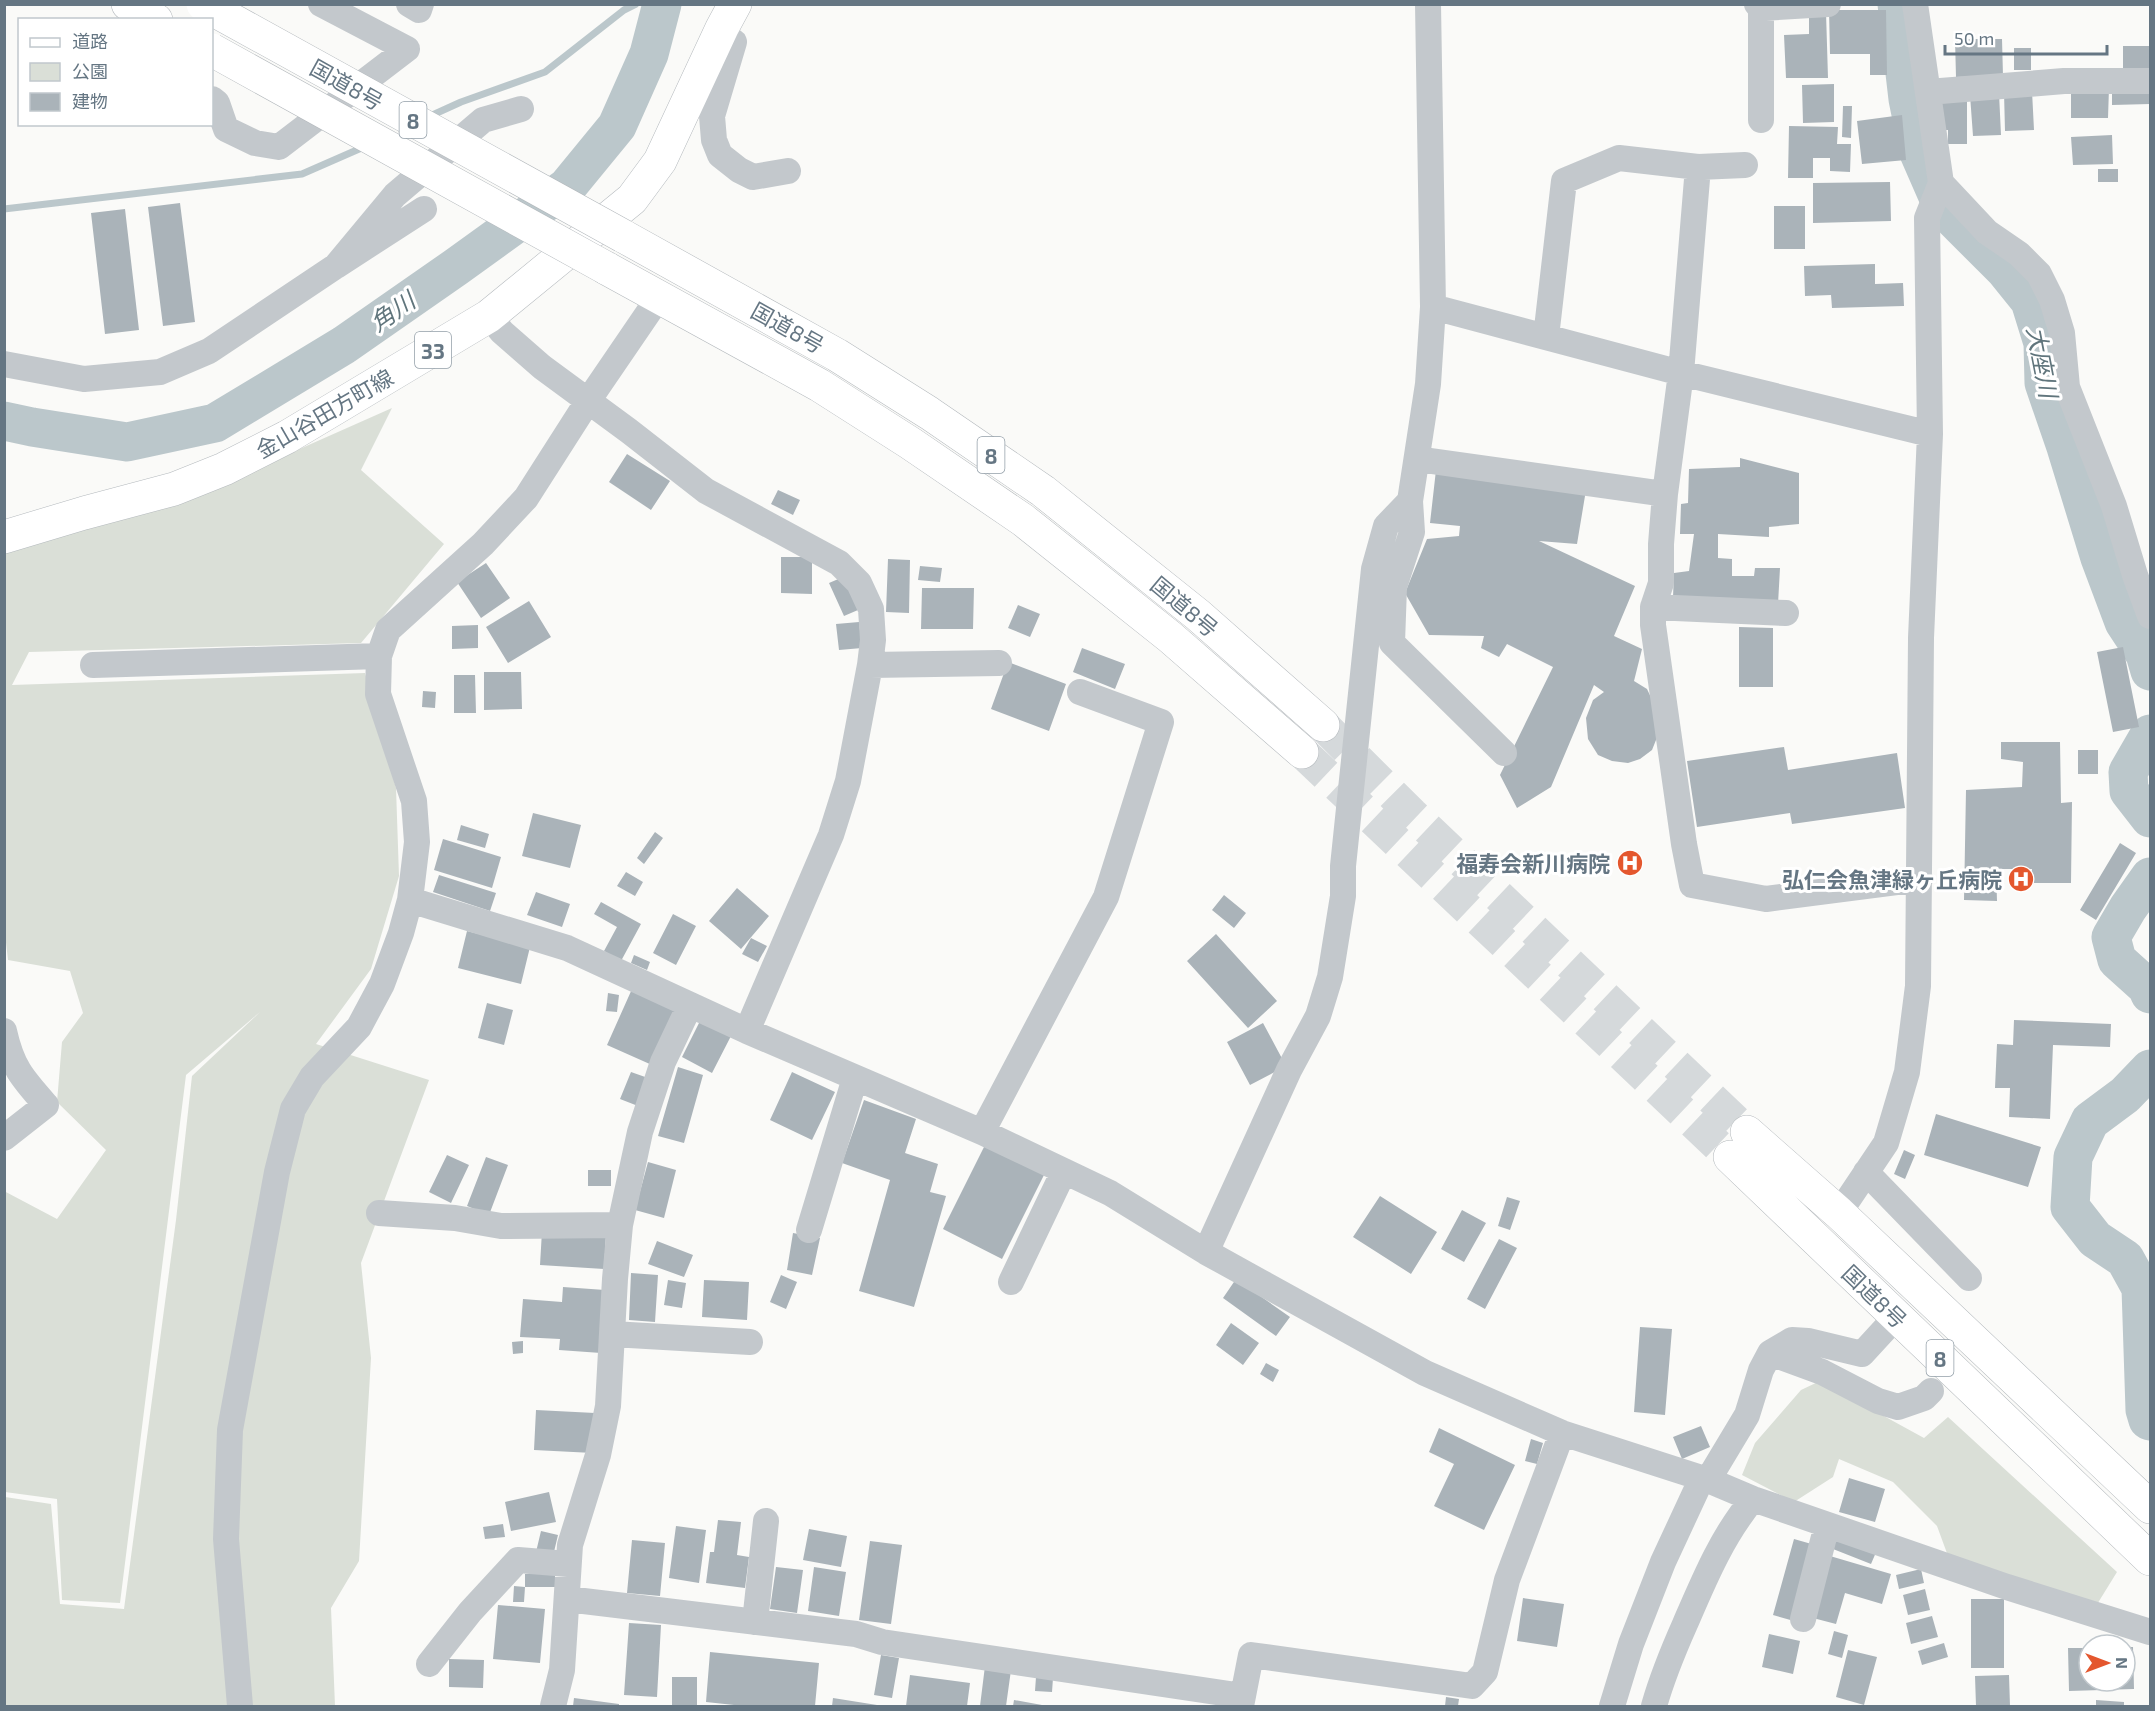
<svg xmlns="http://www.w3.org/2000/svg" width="2155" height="1711" font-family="'Exo 2','Noto Sans JP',sans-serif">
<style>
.green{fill:#dadfd7}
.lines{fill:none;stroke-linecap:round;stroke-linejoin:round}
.stream{stroke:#bbc7cb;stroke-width:7}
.river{stroke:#bbc7cb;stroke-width:39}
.building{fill:#aab3b9}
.highway-tunnel{stroke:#d5d9db;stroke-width:33;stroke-dasharray:33 16;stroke-linecap:butt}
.major-casing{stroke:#b5babe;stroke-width:34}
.highway-casing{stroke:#b4b9bd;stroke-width:34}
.minor{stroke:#c3c8cc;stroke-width:26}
.major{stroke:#fff;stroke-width:33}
.highway{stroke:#fff;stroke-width:33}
.highway-bridge-casing{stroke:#b4b9bd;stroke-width:34;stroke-linecap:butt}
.highway-bridge{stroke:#fff;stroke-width:33}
.labels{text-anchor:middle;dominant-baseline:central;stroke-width:6;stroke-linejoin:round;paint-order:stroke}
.shield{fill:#fff;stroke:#939fa8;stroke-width:1.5}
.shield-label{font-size:21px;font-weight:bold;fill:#657683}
.street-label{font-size:22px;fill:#657683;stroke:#fff}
.poi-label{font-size:22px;font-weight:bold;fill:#657683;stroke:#fff;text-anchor:end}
.water-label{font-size:24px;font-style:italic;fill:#60757c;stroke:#fff}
</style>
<rect width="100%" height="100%" fill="#fafaf8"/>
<path class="green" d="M392,408L361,470L444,544L361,643L29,652L12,685L365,673L396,788L399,876L371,969L316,1044L429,1080L361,1263L371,1358L359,1561L331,1608L335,1706H5V1497L51,1504L60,1604L124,1609L176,1220L192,1076L260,1012L186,1075L120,1603L62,1600L57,1499L5,1492L4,1191L57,1219L106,1150L57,1102L62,1042L83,1013L70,971L8,960L4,925L5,554L39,537L187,499Z
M1820,1381L1924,1438L1948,1417L2117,1572L2096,1606L1948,1556L1937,1526L1893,1482L1839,1459L1833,1477L1794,1502L1742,1475L1755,1443L1801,1390Z"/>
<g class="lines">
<path class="stream" d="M428,117L461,102L545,72L624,10L636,4
M4,209L302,174L366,146"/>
<path class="river" d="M1897,4L1908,99L1919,153L1943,208L2005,270L2030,301L2043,343L2044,383L2066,447L2100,558L2124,622L2145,654L2150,671
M4,421L32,427L127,442L215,423L344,345L456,267L567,187L617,126L649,54L662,4
M2150,734L2128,772L2129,791L2150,818
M2150,877L2128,908L2111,937L2117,960L2147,987L2150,994
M2150,1069L2125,1095L2090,1121L2073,1157L2070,1207L2095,1239L2125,1259L2141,1288L2145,1410L2148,1420L2150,1421"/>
</g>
<path class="building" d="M1829,10H1886L1887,75H1870V54H1830Z
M1809,12H1826L1828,78H1786L1784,35L1809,34Z
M1955,39H2002L2003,76L1956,77Z
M2123,46H2150V68H2123Z
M2014,48H2031V70H2014Z
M1834,84V122L1803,123L1802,85Z
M2071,88H2109L2108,118H2071Z
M2150,88V104L2112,105V89Z
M2032,91L2034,130L2005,131L2004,92Z
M1999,93L2001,135L1973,136L1970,95Z
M1939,97H1967V144H1948V130H1939Z
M1843,106H1852L1851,138L1842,137Z
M1902,115L1906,160L1862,164L1857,121Z
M1789,126L1838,127L1837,144H1851L1850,172L1830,171V158H1813V178H1788Z
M2112,135L2113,164L2073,165L2071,137Z
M2098,169H2118V182H2098Z
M1890,182L1891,221L1813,223V183Z
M180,203L195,322L163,326L148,207Z
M1774,206H1805V249H1774Z
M125,209L139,330L105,334L91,213Z
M1875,264V284L1903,283L1904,306L1832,308L1831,295L1805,296L1804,266Z
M627,454L670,481L651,510L609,482Z
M1740,458L1799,473V524L1769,527V537L1718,534V558L1732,559V576H1754L1755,568H1780L1778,604L1673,597L1674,573L1689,571L1694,534H1680L1681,504L1688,503L1689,469L1740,467Z
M1436,470L1586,490L1577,544L1539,541L1635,586L1614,636L1642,649L1634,681L1647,689L1656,708L1660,730L1652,750L1640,759L1628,763L1612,761L1598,755L1588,739L1586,718L1593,700L1604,692L1594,685L1551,787L1517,808L1500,775L1553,667L1507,644L1499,657L1481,648L1484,636L1429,635L1405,593L1427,539L1459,536L1460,526L1430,523Z
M778,490L800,500L793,515L771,504Z
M781,557H812V594L781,593Z
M888,559L910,560L909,613L886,612Z
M486,563L510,598L481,618L457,582Z
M920,566L942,568L940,582L918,580Z
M843,577L858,610L844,616L829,583Z
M922,588H974L973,629H921Z
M529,601L551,637L508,663L486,627Z
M1018,605L1040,614L1030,637L1008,628Z
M859,622L862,648L839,650L836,624Z
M478,625V648L452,649V626Z
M1739,627L1773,628V687H1739Z
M2123,647L2139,727L2113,732L2097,652Z
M1082,648L1125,664L1115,689L1073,672Z
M1008,662L1066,684L1049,731L991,709Z
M484,672H521L522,709L484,710Z
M454,675H475L476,713H454Z
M423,691L436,692L435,708L422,707Z
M2001,742H2060L2061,803L2072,802L2071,883H2031L2032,869H1996L1997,901L1964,900L1966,790L2022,787L2023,762L2001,759Z
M1784,747L1788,770L1897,753L1905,808L1792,824L1790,813L1697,827L1687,761Z
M2078,750H2098V774H2078Z
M533,813L581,825L570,868L522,856Z
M461,825L489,834L485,848L457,840Z
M655,832L663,838L644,864L637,858Z
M443,839L501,857L492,888L434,870Z
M2120,843L2136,853L2096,920L2080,910Z
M626,872L643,882L635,896L617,886Z
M439,875L496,893L490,911L433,892Z
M737,888L769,916L741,949L709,921Z
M536,892L570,904L562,927L527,915Z
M1224,895L1246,913L1234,928L1212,910Z
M601,902L641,924L621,961L604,951L617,927L594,914Z
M673,914L696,926L676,965L653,953Z
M467,931L530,947L521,984L458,968Z
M1216,934L1277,1001L1248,1028L1187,961Z
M751,938L767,946L758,962L742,954Z
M634,955L650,962L647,970L631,963Z
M632,989L676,1009L652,1065L607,1045Z
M608,993L619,995L617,1012L606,1011Z
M487,1003L513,1010L504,1045L478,1038Z
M2014,1020L2111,1024L2110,1047L2053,1045L2050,1119L2009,1117L2010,1088H1995L1997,1044L2013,1045Z
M700,1021L731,1036L712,1073L682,1057Z
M1263,1023L1286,1066L1250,1085L1227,1042Z
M678,1067L703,1075L684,1143L658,1136Z
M631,1072L648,1078L638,1106L620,1099Z
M792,1072L835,1092L812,1140L770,1120Z
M864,1100L916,1119L905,1153L938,1164L930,1192L946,1196L914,1307L859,1291L890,1180L842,1163Z
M1936,1114L2041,1147L2028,1187L1924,1155Z
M986,1143L1045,1173L1002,1259L943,1229Z
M1904,1150L1915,1155L1905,1179L1894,1174Z
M447,1155L469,1165L451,1203L429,1192Z
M486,1157L508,1165L489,1215L467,1206Z
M648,1162L676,1170L664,1218L635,1210Z
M588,1170H611V1186H588Z
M1380,1196L1437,1232L1411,1274L1353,1237Z
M1507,1197L1520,1201L1510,1230L1498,1226Z
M1462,1210L1486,1223L1464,1262L1441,1249Z
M542,1231L606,1235L604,1269L540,1265Z
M793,1233L820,1238L812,1275L787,1270Z
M1499,1239L1517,1248L1485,1309L1467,1299Z
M657,1241L693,1255L684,1277L648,1264Z
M631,1273L658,1275L655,1322L629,1320Z
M781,1275L797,1282L786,1309L770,1302Z
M1236,1279L1290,1317L1276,1336L1223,1298Z
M668,1280L686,1283L682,1308L664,1305Z
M704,1280L749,1282L747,1320L702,1317Z
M563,1287L605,1290L601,1353L559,1350L560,1339L520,1337L523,1299L562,1302Z
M1231,1323L1259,1343L1243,1365L1216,1345Z
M1640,1327L1672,1329L1665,1415L1634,1412Z
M523,1341V1353L513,1354L512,1342Z
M1266,1363L1279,1370L1273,1382L1260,1374Z
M536,1410L595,1413L593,1453L534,1450Z
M1701,1426L1710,1447L1682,1459L1673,1437Z
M1439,1428L1515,1465L1484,1530L1434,1506L1454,1464L1429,1452Z
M1531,1439L1543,1443L1537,1464L1525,1461Z
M1849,1478L1885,1489L1875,1522L1839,1512Z
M549,1492L556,1522L511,1531L505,1502Z
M718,1520L741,1522L737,1555L749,1557L745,1588L706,1583L710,1552H714Z
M503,1524L505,1537L485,1539L483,1527Z
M676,1526L706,1530L699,1583L669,1578Z
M809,1529L847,1536L841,1567L803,1560Z
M541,1531L558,1535L553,1556L536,1552Z
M1838,1535L1877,1550L1871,1564L1833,1549Z
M1794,1539L1815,1545L1794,1621L1773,1615Z
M632,1540L665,1543L660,1596L627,1593Z
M870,1541L902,1545L891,1624L859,1620Z
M1830,1556L1891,1574L1882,1604L1845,1593L1836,1624L1813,1618Z
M776,1567L803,1570L797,1613L770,1609Z
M814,1567L846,1572L839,1616L808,1611Z
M1921,1569L1924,1583L1899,1589L1896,1575Z
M525,1574H555V1587H525Z
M514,1586L525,1587L524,1602H513Z
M1925,1589L1930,1610L1908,1615L1903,1595Z
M1523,1598L1564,1604L1557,1647L1517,1641Z
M1971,1599H2004V1668H1971Z
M498,1605L545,1609L540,1663L493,1659Z
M1932,1616L1938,1637L1911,1644L1906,1623Z
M629,1623L661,1625L657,1697L624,1695Z
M1834,1631L1848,1635L1842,1658L1828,1654Z
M1769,1634L1800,1641L1793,1674L1762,1667Z
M1944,1643L1948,1657L1922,1665L1918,1651Z
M2125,1647H2133L2134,1689L2069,1691L2068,1648H2089V1681H2125Z
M1848,1650L1877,1657L1864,1705L1836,1697Z
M710,1652L819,1663L815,1706H734V1705L706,1702Z
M881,1655L899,1658L892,1698L874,1695Z
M449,1659L484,1660L483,1688L449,1687Z
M985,1666L1011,1670L1006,1706H980Z
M910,1675L970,1683L967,1706H906Z
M2009,1675L2010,1706H1976L1975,1676Z
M672,1677H697V1706H672Z
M1036,1677L1053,1678L1052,1692L1035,1691Z
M1446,1697L1459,1699L1458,1706H1445Z
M574,1698L619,1704V1706H573Z
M833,1698L877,1705V1706H832Z
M1014,1700L1042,1705V1706H1013Z
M2096,1700L2124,1702V1706H2096Z"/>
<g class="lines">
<path class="highway-tunnel" d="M1323,725L1412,814L1747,1132
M1302,752L1730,1157"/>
<g class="major-casing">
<path id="major" d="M4,537L84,513L174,489L224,469L287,437L489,316L632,199L660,161L722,28L735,4"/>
</g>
<g class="highway-casing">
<path id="highway" d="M128,4L156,20
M623,236L837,355L929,413L1043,491L1198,615L1323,725
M606,268L819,385L910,443L1023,520L1170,637L1302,752
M1747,1132L1839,1213L2150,1507
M1730,1157L2150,1559"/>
</g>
<path class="minor" d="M409,4L419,10L421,4
M1757,4L1761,8V120
M1761,4V8L1828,4
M719,33L734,42L712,116L714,140L720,155L739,170L753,177L788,171
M1928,92L2064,81H2150
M212,99L217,103L226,129L255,143L279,147L407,49L321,4
M1698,167L1745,165
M1941,183L1987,232L2019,254L2039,274L2052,300L2062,333L2067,387L2114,506L2135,575L2150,616
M424,209L336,266L395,195L483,120L521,109
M1433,307L1681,373L1930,434
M489,316L502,332L542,367L629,431L706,491L839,563L859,583L871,609L873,640L870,665L848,781L831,835L747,1031
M1546,337L1564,181L1619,158L1698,167L1681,373L1665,494
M4,364L84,379L160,372L209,351L336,266
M1417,459L1665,494L1661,544V583L1653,607V625L1684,844L1692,885L1766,899L1920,879
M1410,501L1412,532L1394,587L1392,643L1504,753
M1653,607L1786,613
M93,665L379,656
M870,665L999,663
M410,900L567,948L747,1031L982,1132L1110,1193L1206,1252L1425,1373L1562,1433L1708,1480L1753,1499L2007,1587L2150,1632
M4,1031C12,1067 22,1078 46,1105L4,1138
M982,1132L1106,897L1161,722L1080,692
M1866,1172L1969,1278
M379,1213L455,1218L501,1226L620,1225
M1839,1213L1886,1143L1907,1072L1918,986L1921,638L1930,434L1927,218L1941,183L1915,4
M809,1230L855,1078
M1206,1252L1289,1070L1318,1016L1330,977L1343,896V866L1374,569L1386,526L1410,501L1428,384L1433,307L1428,4
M1011,1282L1064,1171
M612,1334L750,1342
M1770,1353L1822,1372L1878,1401L1898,1407L1924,1398L1931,1391
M1708,1480L1747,1415L1761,1370L1770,1353L1792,1340L1808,1341L1862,1354L1896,1317
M567,1599L856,1634L882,1642L1243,1696
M1803,1619L1827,1525
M755,1622L766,1521
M429,1664L470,1612L518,1560L568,1564
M240,1706L226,1539L230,1430L277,1172L293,1109L312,1077L359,1027L382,984L401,933L410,900L417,842L414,801L378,694L379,656L388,630L483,544L526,498L588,401L659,297
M553,1706L562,1670L570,1545L598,1455L608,1406L615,1279L620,1225L640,1132L663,1062L690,1005
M1241,1706L1251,1655L1472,1686L1485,1672L1507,1580L1562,1433
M1612,1706L1631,1644L1663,1562L1702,1478
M1654,1706C1662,1678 1673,1651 1685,1624C1704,1580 1722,1536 1753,1499"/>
<use href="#major" class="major"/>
<use href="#highway" class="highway"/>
<g class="highway-bridge-casing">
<path id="highway-bridge" d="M203,4L623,236
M212,50L606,268"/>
</g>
<use href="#highway-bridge" class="highway-bridge"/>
</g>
<defs>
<g id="hospital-disc" transform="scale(1.35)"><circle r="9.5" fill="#e4572e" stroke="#fff"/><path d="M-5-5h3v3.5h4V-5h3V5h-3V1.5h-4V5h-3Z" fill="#fff"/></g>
</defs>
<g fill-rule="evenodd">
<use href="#hospital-disc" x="1630" y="863"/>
<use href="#hospital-disc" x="2021" y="879"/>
</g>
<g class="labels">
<g class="shield">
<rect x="399.5" y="102" width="27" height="36" rx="4.5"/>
<rect x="415" y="332" width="36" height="36" rx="4.5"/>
<rect x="977.5" y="437" width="27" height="36" rx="4.5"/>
<rect x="1926.5" y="1340" width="27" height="36" rx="4.5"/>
</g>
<g class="shield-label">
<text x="413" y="120">8</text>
<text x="433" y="350">33</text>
<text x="991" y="455">8</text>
<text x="1940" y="1358">8</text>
</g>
<g class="street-label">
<text transform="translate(347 84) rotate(29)">国道8号</text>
<text transform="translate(788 327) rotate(29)">国道8号</text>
<text transform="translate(324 413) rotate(-30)">金山谷田方町線</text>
<text transform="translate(1185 606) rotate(40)">国道8号</text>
<text transform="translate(1875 1296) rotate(44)">国道8号</text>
</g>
<g class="poi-label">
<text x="1610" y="863">福寿会新川病院</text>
<text x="2002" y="879">弘仁会魚津緑ヶ丘病院</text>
</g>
<g class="water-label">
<text transform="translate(392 311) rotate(-35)">角川</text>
<text transform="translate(2043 362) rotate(79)">大座川</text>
</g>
</g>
<rect width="2155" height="1711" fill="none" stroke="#657683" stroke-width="12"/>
<rect x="18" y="18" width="195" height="108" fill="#ffffff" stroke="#c1c8cd" stroke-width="1.5"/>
<rect x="30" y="38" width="30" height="9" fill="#ffffff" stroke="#c1c8cd" stroke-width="1.5"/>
<text x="72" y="48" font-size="18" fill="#657683">道路</text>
<rect x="30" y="63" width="30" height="18" fill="#dadfd7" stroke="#c1c8cd" stroke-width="1.5"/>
<text x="72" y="78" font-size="18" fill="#657683">公園</text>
<rect x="30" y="93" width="30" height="18" fill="#aab3b9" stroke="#c1c8cd" stroke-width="1.5"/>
<text x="72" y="108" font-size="18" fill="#657683">建物</text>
<g transform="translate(2107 1663) rotate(90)"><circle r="28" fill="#ffffff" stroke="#c1c8cd" stroke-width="1.5"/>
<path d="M0-4.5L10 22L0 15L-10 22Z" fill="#e4572e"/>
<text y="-9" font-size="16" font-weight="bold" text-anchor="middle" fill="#657683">N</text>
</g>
<path d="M1945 45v9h162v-9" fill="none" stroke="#657683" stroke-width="3"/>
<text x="1954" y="45" font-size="18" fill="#657683" stroke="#ffffff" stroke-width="4.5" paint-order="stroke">50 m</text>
</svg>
